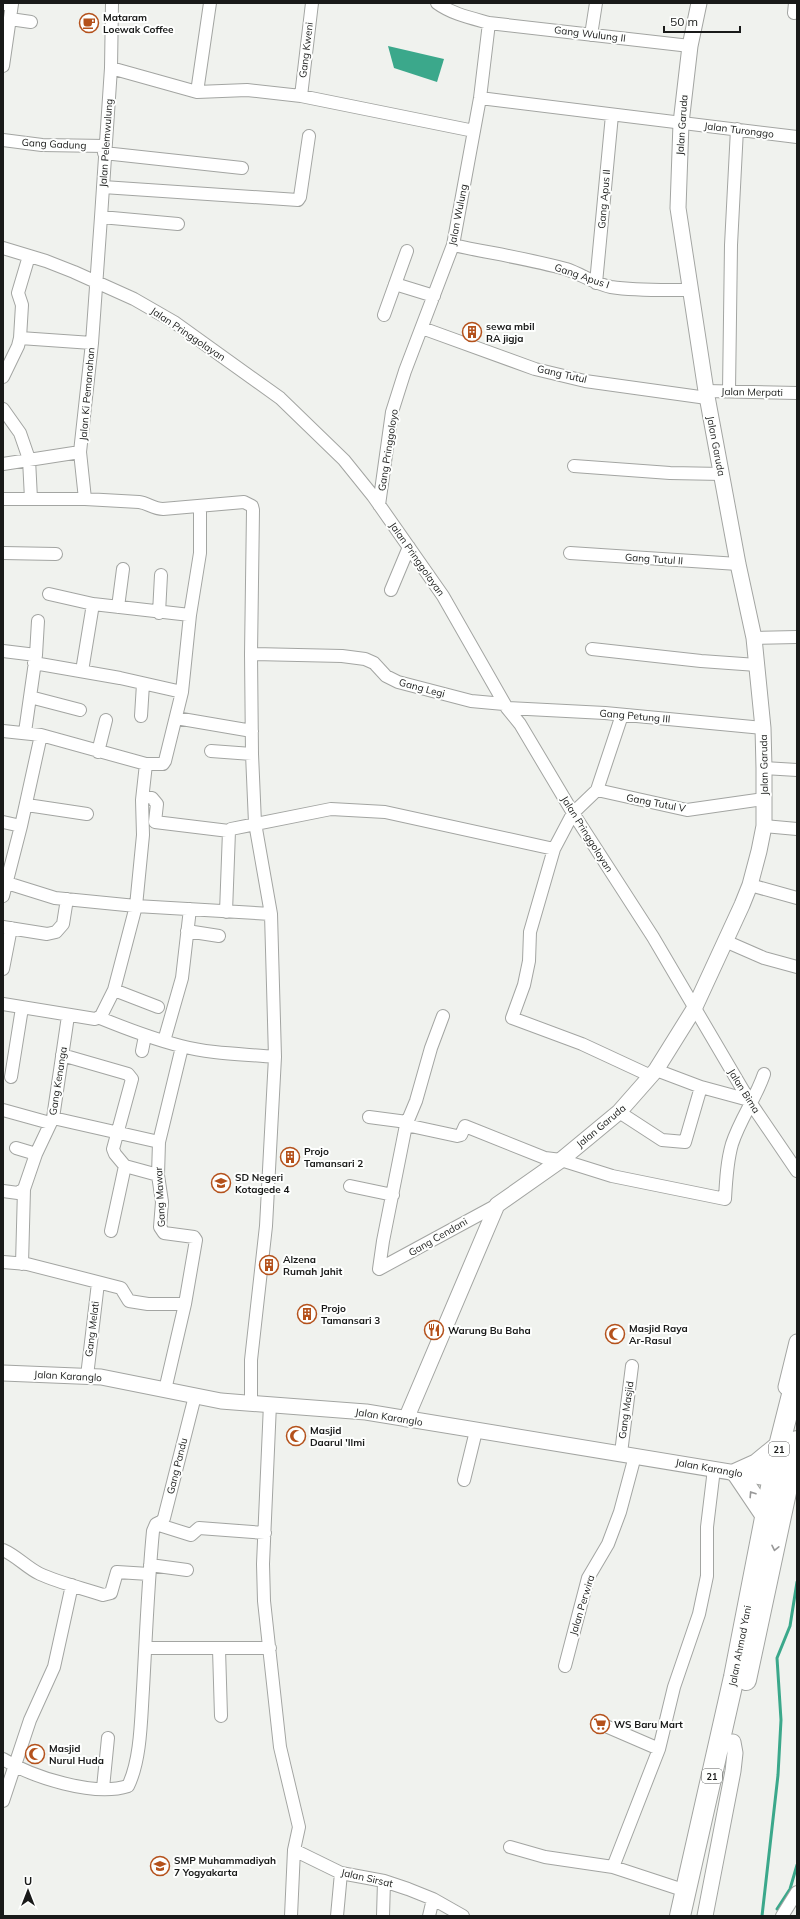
<svg xmlns="http://www.w3.org/2000/svg" width="800" height="1919" font-family="Mulish,sans-serif">
<style>
.water{fill:#3ba88b}
.lines{fill:none;stroke-linecap:round;stroke-linejoin:round}
.stream{stroke:#3ba88b;stroke-width:3}
.minor-casing{stroke:#a3a5a2;stroke-width:14}
.tertiary-casing{stroke:#a3a5a2;stroke-width:17}
.trunk-casing{stroke:#a3a5a2;stroke-width:22}
.minor{stroke:#fff;stroke-width:12}
.tertiary{stroke:#fff;stroke-width:15}
.trunk{stroke:#fff;stroke-width:20}
.oneway{stroke:#989898}
.labels{text-anchor:middle;dominant-baseline:central;stroke-width:4;stroke-linejoin:round;paint-order:stroke}
.shield{fill:#fefffe;stroke:#5e5f5e;stroke-width:1}
.shield-label{font-size:9px;font-weight:bold;fill:#191a19}
.poi-label{font-size:10px;font-weight:bold;fill:#191a19;stroke:#fefffe;text-anchor:start}
.street-label{font-size:10px;fill:#191a19;stroke:#fefffe}
</style>
<rect width="100%" height="100%" fill="#f0f2ee"/>
<path class="water" d="M388,46L444,59L437,82L394,68Z"/>
<g class="lines">
<path class="stream" d="M777,1909L790,1889L797,1865
M762,1916L778,1775L781,1720L777,1658L790,1626L797,1582"/>
<g class="minor-casing">
<path id="minor" d="M3,4H12L3,66
M794,13L795,3
M10,19L31,22
M489,23L690,46
M591,35L596,3
M111,68L197,92L247,90L301,96L474,131
M197,92L210,3
M301,96L312,3
M480,98L797,137
M3,140L42,145L105,146
M104,153L242,168
M103,187L298,200L300,197L309,136
M101,217L178,224
M453,245C490,253 529,259 566,269C581,274 595,284 611,287C637,291 664,290 690,290
M3,248L46,261L74,272L134,299L174,322L280,398L344,460L373,496L443,596L507,708L520,724L573,813L653,937L750,1102L797,1171
M596,283L612,115
M395,284L434,296
M384,315L407,251
M422,328L535,369L585,381L707,398
M20,338L92,343
M3,377L18,346L20,338L22,305L18,293L29,256
M706,391L797,393
M729,391L731,245L737,129
M3,409L20,433L29,459L31,499
M3,464L80,452
M574,466L670,473L722,474
M3,499H85L139,502C148,503 153,509 163,509L244,502L252,506L253,510L251,654L252,754L255,823L271,914L275,1057L266,1226L251,1360V1403
M85,499L80,452L92,343L101,217L111,68L112,3
M379,505L392,412L405,371L453,245L480,98L489,23C471,18 452,14 437,3
M3,553L56,554
M570,553L738,564
M391,590L409,547
M49,594L93,604L190,615
M118,607L123,569
M159,613L161,575
M754,638L797,637
M592,649L701,661L757,665
M3,651L36,655L25,732
M251,654L342,656L365,659L374,663L386,676L398,682L471,701L504,704
M36,655L38,621
M34,663L120,678L182,692
M82,671L93,604
M30,697L80,710
M507,708L605,713L763,728
M622,715L597,790L573,813L554,849L530,932L529,961L524,985L512,1018L582,1044L651,1076
M141,716L143,684
M176,718L252,731
M3,731L41,735L146,764H163L165,761L182,692L190,615L200,553V506
M211,751L252,754
M98,752L106,720
M764,768L797,770
M597,790L687,810L764,799
M143,796L152,798L157,804L155,822L229,831
M27,805L87,814
M3,822L21,826L41,735
M764,826L797,829
M7,883L55,898L136,906L271,914
M750,885L797,898
M3,896L21,826
M226,912L229,831L231,829L331,809L385,812L554,849
M3,927L47,934L56,932L63,924L67,899
M187,931L219,936
M725,941L764,958L797,967
M3,969L11,928
M114,990L158,1007
M3,1004L95,1019L101,1016L114,990L136,906L143,835L142,800L146,764
M100,1018C127,1029 153,1039 181,1046C211,1054 244,1054 275,1057
M164,1041L182,978L190,909
M142,1051L145,1036
M62,1055L128,1074L132,1079L113,1149L115,1154L125,1166L111,1231
M656,1070L701,1087L749,1100
M11,1077L22,1008
M3,1110L50,1123
M619,1112L662,1140L685,1142L701,1087
M369,1117L407,1122
M53,1118L159,1142
M406,1125L457,1136L461,1135L465,1126L545,1158L561,1160L612,1176L725,1199C726,1180 727,1161 732,1144C740,1119 756,1098 764,1074
M16,1148L36,1154
M125,1166L158,1175
M350,1186L393,1195
M3,1191L18,1193L24,1189
M3,1262L27,1264L121,1288L129,1301L148,1304H185
M22,1264L24,1189L36,1154L53,1118L68,1016
M379,1269L383,1241L406,1125L416,1101L431,1048L443,1016
M379,1269L497,1205
M87,1376L98,1283
M165,1390L185,1304L196,1240L194,1237L164,1233L160,1227L162,1202L158,1175L159,1142L182,1047
M270,1404L263,1564L264,1601L280,1747L299,1827L294,1850L291,1916
M621,1453L632,1366
M464,1480L476,1431
M156,1524L191,1535L199,1528L265,1533
M3,1550C17,1556 27,1568 40,1574C60,1583 82,1588 103,1595L111,1593L117,1572L149,1574
M150,1565L187,1570
M146,1648H270
M219,1649L221,1716
M565,1666L588,1578L608,1544L620,1512L635,1456
M608,1727L659,1749
M3,1759C32,1777 94,1797 128,1786C141,1760 141,1718 143,1689C146,1636 148,1583 153,1531L156,1524L162,1521L164,1518L195,1396
M103,1788L108,1738
M3,1801L30,1720L54,1667L72,1585
M510,1847L545,1857L613,1867L677,1888
M294,1850L341,1873L384,1881L408,1889L433,1899L463,1916
M613,1867L659,1749L674,1687L699,1614L707,1576V1527L714,1469
M337,1916L341,1873
M383,1916L384,1881
M429,1916L433,1899
M782,1916L797,1892"/>
</g>
<g class="tertiary-casing">
<path id="tertiary" d="M3,1373L101,1377L221,1401L366,1412L773,1479
M786,1387L797,1342
M406,1419L497,1205L561,1160L619,1112L656,1070L694,1009L742,905L750,885L759,851L764,826V768L763,728L754,638L738,564L706,391L678,208L681,123L690,46L699,3
M705,1916L733,1771L735,1753L733,1742"/>
</g>
<g class="trunk-casing">
<path id="trunk" d="M766,1516L737,1473L757,1464L779,1446
M746,1680L797,1441
M680,1916L734,1677L779,1446L797,1375"/>
</g>
<use href="#minor" class="minor"/>
<use href="#tertiary" class="tertiary"/>
<use href="#trunk" class="trunk"/>
</g>
<defs><path id="oneway-chevron" d="M-2-3.5L2.5 0L-2 3.5" fill="none" stroke-width="1.6" stroke-linecap="round" stroke-linejoin="round"/></defs>
<g class="oneway">
<use href="#oneway-chevron" transform="translate(752 1494) rotate(-123)"/>
<use href="#oneway-chevron" transform="translate(775 1548) rotate(102)"/>
</g>
<defs>
<g id="cafe-ring" transform="scale(1)"><circle r="9.5" fill="#fefffe" stroke="#b4511b" stroke-width="1.5"/><path d="M-5.5-4.5H6V0H3Q3 3.5 0 3.5H-2.5Q-5.5 3.5-5.5 0ZM3-3.2v2h1.7v-2ZM-6 4.5H4V6H-6Z" fill="#b4511b"/></g>
<g id="building-ring" transform="scale(1)"><circle r="9.5" fill="#fefffe" stroke="#b4511b" stroke-width="1.5"/><path d="M-4-6H4V6H1V3H-1V6H-4ZM-2.5-4.3h1.7v1.8h-1.7ZM.8-4.3h1.7v1.8H.8ZM-2.5-1h1.7V.8h-1.7ZM.8-1h1.7V.8H.8Z" fill="#b4511b"/></g>
<g id="school-ring" transform="scale(1)"><circle r="9.5" fill="#fefffe" stroke="#b4511b" stroke-width="1.5"/><path d="M0-5L7-2L0 1L-7-2ZM-4 1L0 2.5L4 1V4Q0 6-4 4Z" fill="#b4511b"/></g>
<g id="restaurant-ring" transform="scale(1)"><circle r="9.5" fill="#fefffe" stroke="#b4511b" stroke-width="1.5"/><path d="M-5-6h1v4h1v-4h1v4h1v-4h1v5L-1.5 .5V6h-2V.5L-5-1ZM5-6V6H3V1.5H1.5Q1.5-4 5-6Z" fill="#b4511b"/></g>
<g id="mosque-ring" transform="scale(1)"><circle r="9.5" fill="#fefffe" stroke="#b4511b" stroke-width="1.5"/><path d="M3.5-4.9A6 6 0 1 0 3.5 4.9A5 5 0 1 1 3.5-4.9Z" fill="#b4511b"/></g>
<g id="supermarket-ring" transform="scale(1)"><circle r="9.5" fill="#fefffe" stroke="#b4511b" stroke-width="1.5"/><path d="M-6-5.5h2.5l.6 2H6L4.5 2H-2.5L-4.4-4H-6ZM-1.5 3.2a1.3 1.3 0 1 0 .1 0ZM3 3.2a1.3 1.3 0 1 0 .1 0Z" fill="#b4511b"/></g>
</defs>
<g fill-rule="evenodd">
<use href="#cafe-ring" x="89" y="23"/>
<use href="#building-ring" x="472" y="332"/>
<use href="#building-ring" x="290" y="1157"/>
<use href="#school-ring" x="221" y="1183"/>
<use href="#building-ring" x="269" y="1265"/>
<use href="#building-ring" x="307" y="1314"/>
<use href="#restaurant-ring" x="434" y="1330"/>
<use href="#mosque-ring" x="615" y="1334"/>
<use href="#mosque-ring" x="296" y="1436"/>
<use href="#supermarket-ring" x="600" y="1724"/>
<use href="#mosque-ring" x="35" y="1754"/>
<use href="#school-ring" x="160" y="1866"/>
</g>
<g class="labels">
<g class="shield">
<rect x="769" y="1442" width="20" height="14" rx="3"/>
<rect x="702" y="1769" width="20" height="14" rx="3"/>
</g>
<g class="shield-label">
<text x="779" y="1449">21</text>
<text x="712" y="1776">21</text>
</g>
<g class="poi-label">
<text x="103" y="17">Mataram<tspan x="103" dy="12">Loewak Coffee</tspan></text>
<text x="486" y="326">sewa mbil<tspan x="486" dy="12">RA jigja</tspan></text>
<text x="304" y="1151">Projo<tspan x="304" dy="12">Tamansari 2</tspan></text>
<text x="235" y="1177">SD Negeri<tspan x="235" dy="12">Kotagede 4</tspan></text>
<text x="283" y="1259">Alzena<tspan x="283" dy="12">Rumah Jahit</tspan></text>
<text x="321" y="1308">Projo<tspan x="321" dy="12">Tamansari 3</tspan></text>
<text x="629" y="1328">Masjid Raya<tspan x="629" dy="12">Ar-Rasul</tspan></text>
<text x="448" y="1330">Warung Bu Baha</text>
<text x="310" y="1430">Masjid<tspan x="310" dy="12">Daarul 'Ilmi</tspan></text>
<text x="614" y="1724">WS Baru Mart</text>
<text x="49" y="1748">Masjid<tspan x="49" dy="12">Nurul Huda</tspan></text>
<text x="174" y="1860">SMP Muhammadiyah<tspan x="174" dy="12">7 Yogyakarta</tspan></text>
</g>
<g class="street-label">
<text transform="translate(590 34) rotate(7)">Gang Wulung II</text>
<text transform="translate(306 50) rotate(-83)">Gang Kweni</text>
<text transform="translate(682 125) rotate(-86)">Jalan Garuda</text>
<text transform="translate(739 130) rotate(7)">Jalan Turonggo</text>
<text transform="translate(106 143) rotate(-86)">Jalan Pelemwulung</text>
<text transform="translate(54 144) rotate(3)">Gang Gadung</text>
<text transform="translate(604 199) rotate(-85)">Gang Apus II</text>
<text transform="translate(458 215) rotate(-79)">Jalan Wulung</text>
<text transform="translate(582 276) rotate(19)">Gang Apus I</text>
<text transform="translate(188 334) rotate(34)">Jalan Pringgolayan</text>
<text transform="translate(562 374) rotate(13)">Gang Tutul</text>
<text transform="translate(752 392) rotate(1)">Jalan Merpati</text>
<text transform="translate(87 394) rotate(-85)">Jalan Ki Pemanahan</text>
<text transform="translate(716 446) rotate(79)">Jalan Garuda</text>
<text transform="translate(388 450) rotate(-81)">Gang Pringgoloyo</text>
<text transform="translate(417 559) rotate(55)">Jalan Pringgolayan</text>
<text transform="translate(654 559) rotate(4)">Gang Tutul II</text>
<text transform="translate(422 688) rotate(15)">Gang Legi</text>
<text transform="translate(635 716) rotate(5)">Gang Petung III</text>
<text transform="translate(764 765) rotate(-91)">Jalan Garuda</text>
<text transform="translate(656 803) rotate(11)">Gang Tutul V</text>
<text transform="translate(587 834) rotate(58)">Jalan Pringgolayan</text>
<text transform="translate(58 1081) rotate(-81)">Gang Kenanga</text>
<text transform="translate(744 1091) rotate(58)">Jalan Bima</text>
<text transform="translate(601 1126) rotate(-40)">Jalan Garuda</text>
<text transform="translate(160 1197) rotate(-93)">Gang Mawar</text>
<text transform="translate(438 1237) rotate(-30)">Gang Cendani</text>
<text transform="translate(92 1329) rotate(-83)">Gang Melati</text>
<text transform="translate(68 1376) rotate(3)">Jalan Karanglo</text>
<text transform="translate(626 1410) rotate(-82)">Gang Masjid</text>
<text transform="translate(389 1417) rotate(9)">Jalan Karanglo</text>
<text transform="translate(177 1466) rotate(-76)">Gang Pandu</text>
<text transform="translate(709 1468) rotate(10)">Jalan Karanglo</text>
<text transform="translate(582 1605) rotate(-73)">Jalan Perwira</text>
<text transform="translate(740 1646) rotate(-79)">Jalan Ahmad Yani</text>
<text transform="translate(367 1878) rotate(13)">Jalan Sirsat</text>
</g>
</g>
<rect width="800" height="1919" fill="none" stroke="#191a19" stroke-width="8"/>
<g transform="translate(28 1891)" stroke="#fefffe" stroke-width="3" paint-order="stroke">
<path d="M0-3L7 15L0 10L-7 15Z" fill="#191a19"/>
<text y="-6" font-size="11" font-weight="bold" text-anchor="middle" fill="#191a19">U</text>
</g>
<path d="M664 26v6h76v-6" fill="none" stroke="#191a19" stroke-width="2"/>
<text x="670" y="26" font-size="12" fill="#191a19" stroke="#fefffe" stroke-width="3" paint-order="stroke">50 m</text>
</svg>
